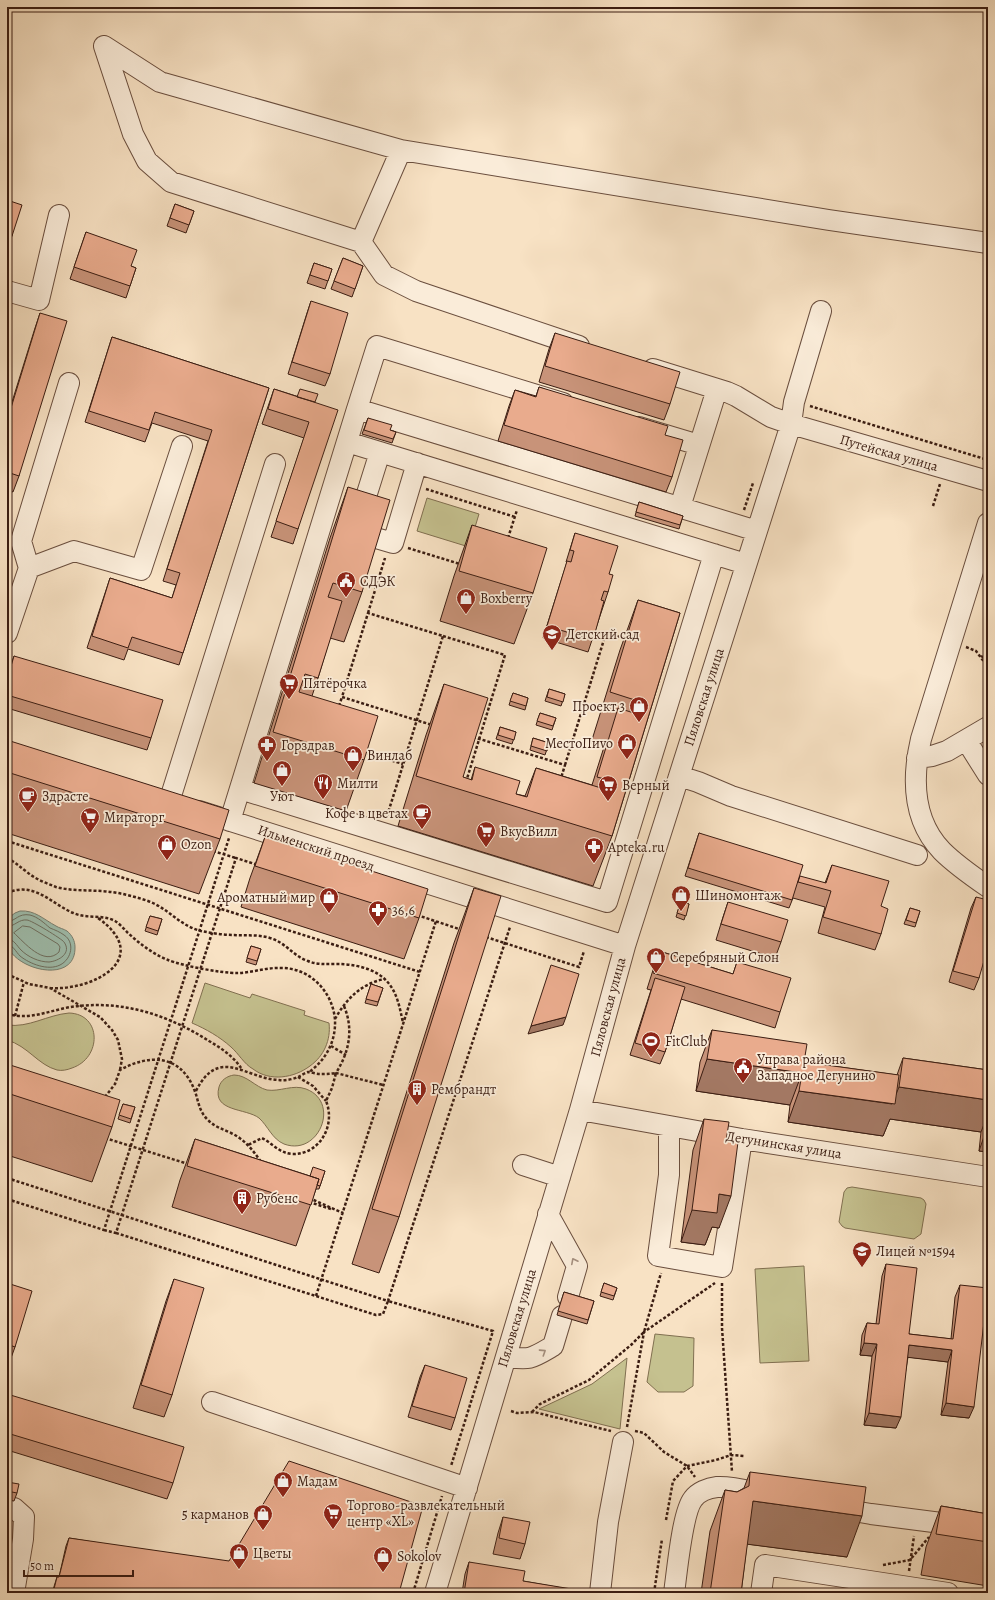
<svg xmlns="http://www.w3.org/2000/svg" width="995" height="1600" font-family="Alegreya,serif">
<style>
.green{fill:#c5c18f;stroke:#806f50}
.water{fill:#9ebfaf;stroke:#767e70}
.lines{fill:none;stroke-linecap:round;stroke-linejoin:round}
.shore{stroke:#6c6e60;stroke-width:1}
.minor-casing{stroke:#6a4e3e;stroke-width:22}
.path{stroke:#3b1d12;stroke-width:2.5;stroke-dasharray:3 2;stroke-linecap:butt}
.minor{stroke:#faecd9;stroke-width:20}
.wall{fill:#c89379;stroke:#3b1d12}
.shaded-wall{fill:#a37863;stroke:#3b1d12}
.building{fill:#e9ab8d;stroke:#3b1d12}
.oneway{stroke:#a48f7f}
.labels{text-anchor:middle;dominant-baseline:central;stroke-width:3.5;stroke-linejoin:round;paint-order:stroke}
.street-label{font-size:14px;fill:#3b1d12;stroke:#faecd9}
.poi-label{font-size:14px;fill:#3b1d12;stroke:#faecd9;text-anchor:start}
</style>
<rect width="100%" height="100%" fill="#f8e2c4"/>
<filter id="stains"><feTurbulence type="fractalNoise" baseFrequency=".005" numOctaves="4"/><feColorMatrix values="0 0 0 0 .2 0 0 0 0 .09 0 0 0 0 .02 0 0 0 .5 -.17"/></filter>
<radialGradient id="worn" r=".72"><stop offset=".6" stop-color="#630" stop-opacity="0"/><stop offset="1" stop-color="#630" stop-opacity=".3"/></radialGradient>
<path class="green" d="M427,498L479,514L469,547L417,531Z
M205,983L250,998L252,994L305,1011L304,1015L329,1023C331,1040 324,1056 310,1066C294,1078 270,1082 253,1069C244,1064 239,1054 231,1047C220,1037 206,1029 192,1023Z
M69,1013C102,1014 102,1058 72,1068C67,1070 62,1071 57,1070C38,1065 28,1046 7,1040V1025C29,1028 47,1015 69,1013Z
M234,1075C247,1075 255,1087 267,1090C280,1092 293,1084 306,1089C341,1102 319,1157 284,1144C272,1139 268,1126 259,1118C246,1108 212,1112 219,1087C221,1080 227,1076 234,1075Z
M852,1187L921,1198L924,1200L926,1204L921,1234L914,1239L845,1228L842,1226L839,1222L844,1192L847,1188Z
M804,1266L809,1361L760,1363L755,1269Z
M655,1334L694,1338L693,1386L684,1392H658L647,1382Z
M627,1358L620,1429L539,1409L592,1384Z"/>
<path class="water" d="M20,911C35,910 43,919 56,926C59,928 64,929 67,931C72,935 75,941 75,947C76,984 18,971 8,947C5,939 7,927 7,919L15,913Z"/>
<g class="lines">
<path class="shore" d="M7,922C16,921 18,913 30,915C38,917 44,923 50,928C55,930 60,932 64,935C75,942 72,959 60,965C48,971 30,964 20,956C16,952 13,945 7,944
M23,926L30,927L58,944L60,947L59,952C44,967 24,942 14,933Z
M7,927C15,926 19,919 27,920C31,920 62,939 64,942C72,953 59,961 49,962C39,962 28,957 21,950C16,945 15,940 7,939"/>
<g class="minor-casing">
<path id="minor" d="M104,46L133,134L147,161L171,182L361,242L384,275L416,291L579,346
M104,46L160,82L401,150
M361,242L401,150L829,220L988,243
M7,291L39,300L59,215
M653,369L727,392L736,396L771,417L791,424L988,481
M563,403L377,346L357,409L757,531
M639,427L699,445
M347,442L746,564
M680,507L717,389
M359,519L380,452
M988,523L921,739C912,778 912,820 942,851C956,865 972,876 988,887
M352,531L393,543L417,463
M29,568L21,541L69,383
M7,633L29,568L74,551L141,570L182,446
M966,740L988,775
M917,758L932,756L947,751L988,727
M679,776L698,782L731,796L917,855
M240,789L607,902L714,554
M169,802L275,464
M199,811L625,946
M230,821L357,409
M580,1110L742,1139L988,1177
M669,1126V1175L658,1256L722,1267L742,1139
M523,1165L560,1177
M548,1214L577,1266L568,1297
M506,1357C531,1360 531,1359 553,1346L562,1316
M212,1402L467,1488
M7,1506L14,1508L24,1517L23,1539L14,1593
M836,1508L871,1514L988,1529
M435,1593L580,1110L625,946L791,424L794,402L821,311
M600,1593L608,1522L623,1442
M674,1593C677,1573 682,1513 693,1499C698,1492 708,1488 717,1487C734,1486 752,1492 769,1495
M761,1593L765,1565L948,1593"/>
</g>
<path class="path" d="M810,406L988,460
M426,489L515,517
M933,506L940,484
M744,510L753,483
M508,538L517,510
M408,548L460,564
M368,613L385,558
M443,636L505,655L466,782
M966,647L976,651L988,667
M981,656L988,660
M339,706L342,697
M473,737L565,765L561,778
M363,752L403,764
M565,765L606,633L628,639
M387,816C406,756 424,696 443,636L368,613L342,697L432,725
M7,841L420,972
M213,851L236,858
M7,858C15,862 20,867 27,872C35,879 46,883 56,887C71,891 86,890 101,891C118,892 133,896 148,901C168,908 180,926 201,931C211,933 223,935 234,935C246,936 257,934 270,938C285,942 293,956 308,961C317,965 327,964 338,964C351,964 367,967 378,974C396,985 399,1004 403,1023
M7,893C37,880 54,908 79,915C91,918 104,915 115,921C120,924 124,929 128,933C140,944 153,954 168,960C183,966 221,973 237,973C252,973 266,967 282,968C310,968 333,992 335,1020C336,1041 326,1060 309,1072
M417,915L462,930
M486,937L579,967L584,951
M7,974L29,984L50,988L100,1017L112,1030L118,1040L122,1059L120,1070
M50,988C94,991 154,958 98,918
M344,1006C354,1030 349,1052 336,1073L383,1085
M7,1014C34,1021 53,1008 79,1006C126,1001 170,1016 209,1041C221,1048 233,1056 241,1068
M15,1016L24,982
M335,1019C346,999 362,983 385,979
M331,1046L346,1055
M298,1077L313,1086L326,1101
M196,1091C219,1045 246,1079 279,1080C286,1081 294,1079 300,1076C302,1075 305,1073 308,1072C311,1072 316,1074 320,1074C325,1074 330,1074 336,1073L332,1088L326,1101C336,1125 320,1155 292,1154C279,1153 272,1143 262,1138L248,1145
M105,1097L115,1084L120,1070C149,1054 180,1054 194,1089C199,1101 198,1111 209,1121C215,1127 223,1129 231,1133C244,1139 253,1150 261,1162
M105,1138L188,1164
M7,1178L388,1301L510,927
M309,1198L343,1213
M7,1199L104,1230L229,838
M309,1202L331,1209
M104,1230L116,1233L236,858L258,865
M116,1233L376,1315L383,1314L388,1301L493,1331L451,1466
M722,1283V1328L732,1472
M316,1296L436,921
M511,1411L517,1413L534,1412L611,1431
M532,1412L540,1404L589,1380L631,1345L644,1332L661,1273
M627,1427L644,1332L715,1283
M635,1431L644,1433L664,1452L687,1466L695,1477
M666,1520L673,1481L687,1466L716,1460L731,1455L745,1456
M883,1565L910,1560L929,1537
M909,1571L914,1536
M413,1593L442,1496
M654,1593L662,1539"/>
<use href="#minor" class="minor"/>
</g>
<path class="wall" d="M7,200L12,236L8,247H7Z
M175,204L194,211L186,233L167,226Z
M86,232L131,266L136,268L126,298L70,279Z
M343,258L363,266L352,297L331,289Z
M314,263L332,269L325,289L307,283Z
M311,301L330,374L325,386L288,374L307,313Z
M40,313L19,476L13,492L7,490V418L35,328Z
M555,333L670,404L664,420L539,382L549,349Z
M112,337L269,388L179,665L128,649L124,660L87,648L110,578L172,598L176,585L163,581L208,441L152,423L145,442L85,422Z
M539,387L665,435L672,477L666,492L498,441L509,406L515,390L536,396Z
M274,389L315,402L298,529L293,544L271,537L304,438L262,424Z
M368,418L390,430L396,432L392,443L362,434Z
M348,487L362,592L344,642L330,638L318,678L312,696L364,760L346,811L254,783L330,538Z
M639,502L683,516L679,529L635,516Z
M472,525L533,593L514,644L440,621L454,576Z
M575,533L609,574L608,592L588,652L543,638L567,562H566Z
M638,600L680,613L612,836L593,886L398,826L426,735L444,684L463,777L471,780L475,767L516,794L525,796L536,768L592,785L604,747L591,743L620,650Z
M14,656L151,738L147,750L7,708V677Z
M549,689L565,694L561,706L545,701Z
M513,693L528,698L525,710L509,705Z
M540,713L556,718L552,730L536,725Z
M500,727L516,732L512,744L496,739Z
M533,738L549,743L545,755L530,750Z
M7,740L220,839L199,894L7,833Z
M699,833L798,881L825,883L832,865L881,906V934L875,950L818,933L825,907L793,898L789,908L685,876Z
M265,837L419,918L404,959L241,907L250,878Z
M474,888L399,1217L379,1273L352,1264L454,943Z
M976,897L979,978L974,990L949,982L971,908Z
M681,901L689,904L684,920L676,917Z
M728,902L781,942L775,958L716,940L723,917Z
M910,908L920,911L915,927L904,924Z
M150,916L162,919L157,935L145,931Z
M251,946L261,949L256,965L246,962Z
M659,951L733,974L737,962L780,1012L775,1028L681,999L665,1052L660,1064L630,1055L651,990L647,989Z
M371,984L383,988L377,1006L365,1003Z
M712,1030L804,1062L897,1075L903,1058L988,1070V1152L979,1151L981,1132L890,1119L883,1136L788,1122L790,1105L696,1091L700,1062Z
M7,1064L112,1127L92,1182L7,1155Z
M123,1104L135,1107L130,1123L118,1119Z
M704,1119L726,1141L719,1228L712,1227L705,1245L681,1242L693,1150Z
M195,1139L310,1176L325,1171L319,1189H316L296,1246L172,1207L180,1180Z
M886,1264L909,1334L951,1339L955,1297L960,1285L969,1418L941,1415L948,1362L908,1357L896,1428L864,1425L872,1356L860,1355L862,1335L867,1323L876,1324L882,1276Z
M174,1279L172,1395L164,1417L133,1408L166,1301Z
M7,1283L15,1347L7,1369Z
M604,1283L617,1288L613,1300L600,1296Z
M564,1292L594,1301L587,1324L557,1315Z
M425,1365L455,1418L451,1430L408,1417L420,1377Z
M7,1394L173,1483L167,1499L7,1450Z
M750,1472L847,1557L747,1544L741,1593H701L710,1531L725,1490L737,1492L744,1488Z
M7,1482L17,1493L14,1501L7,1500Z
M941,1506L988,1514V1586L921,1575L926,1547Z
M503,1517L525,1544L520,1559L493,1554L498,1533Z
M69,1538L399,1593H52L57,1577H59L66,1546Z
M469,1562L523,1581L590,1593H462L465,1574Z"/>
<path class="shaded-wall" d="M566,1017L563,1025L528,1034L531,1026Z
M707,1059L802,1073L790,1105L696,1091Z
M899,1087L988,1100V1114L981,1132L890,1119L883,1136L788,1122L799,1091L892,1104Z
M988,1125V1152L979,1151Z
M719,1194L731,1196L719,1228L712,1227L705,1245L681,1242L692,1210Z
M864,1343L877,1344L872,1356L860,1355Z
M909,1345L952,1350L948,1362L905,1357Z
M946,1403L974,1407L969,1418L941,1415Z
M869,1413L901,1417L896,1428L864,1425Z
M753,1501L862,1516L847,1557L738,1543Z"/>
<path class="building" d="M7,200L22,205L12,236L7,234Z
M175,204L194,211L189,225L170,218Z
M86,232L137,250L131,266L136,268L130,286L74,267Z
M343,258L363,266L355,289L334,281Z
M314,263L332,269L328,281L310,275Z
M311,301L348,313L330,374L292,362Z
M40,313L67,321L19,476L10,473L7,481V421Z
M555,333L680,372L670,404L545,366Z
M112,337L269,388L183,653L132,637L128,648L92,636L110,578L172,598L180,573L167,569L212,430L155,412L149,430L89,411Z
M539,387L668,426L665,435L683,440L672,477L504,425L515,390L536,397Z
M274,389L338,410L298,529L276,521L309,422L268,409Z
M300,389L318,394L315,402L297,397Z
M368,418L392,425L390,430L396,432L393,439L364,430Z
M348,487L390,500L362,592L333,583L328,597L342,601L330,640L318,678L305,674L299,692L378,716L364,760L273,732Z
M639,502L683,516L680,525L636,512Z
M472,525L547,548L533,593L459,571Z
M575,533L618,546L609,574L613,575L608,592L604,591L601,600L604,601L593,640L547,626L567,561L571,562L574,551L570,550Z
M638,600L680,613L612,836L416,776L444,684L488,698L463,777L472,780L475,767L520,781L516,794L527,797L536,768L614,792L616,782L597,777L618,708L637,714L641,702L610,692Z
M14,656L163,700L151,738L7,695V680Z
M549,689L565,694L563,702L547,697Z
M513,693L528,698L526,706L510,701Z
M540,713L556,718L553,726L537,721Z
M500,727L516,732L514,740L498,735Z
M533,738L549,743L547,751L531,746Z
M7,740L229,810L220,839L7,772Z
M699,833L803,865L792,900L688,868Z
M265,837L428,889L419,918L255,866Z
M832,865L889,881L881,906L888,909L881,934L823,917L831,891L798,882L800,876L826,883Z
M474,888L501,896L399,1217L372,1209Z
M976,897L988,900V947L979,978L953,971Z
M681,901L689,904L686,916L677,913Z
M728,902L788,920L781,942L721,924Z
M910,908L920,911L916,923L906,920Z
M150,916L162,919L158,931L146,927Z
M251,946L261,949L257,961L247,958Z
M659,951L733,974L737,962L791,978L780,1012L653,973Z
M551,965L579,974L566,1017L531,1026Z
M655,978L685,987L665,1052L635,1043Z
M371,984L383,988L378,1002L366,999Z
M712,1030L807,1044L804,1062L899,1075L895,1104L799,1091L802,1073L707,1059Z
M903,1058L988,1070V1100L899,1087Z
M7,1064L120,1100L112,1127L7,1093Z
M123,1104L135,1107L131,1119L119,1115Z
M704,1119L729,1122L726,1141L738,1142L731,1196L719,1194L717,1213L692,1210Z
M195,1139L319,1179L311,1205L187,1166Z
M313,1167L325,1171L320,1186L317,1185L319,1179L310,1176Z
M886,1264L917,1268L909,1334L953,1339L960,1285L988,1288L974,1407L946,1403L952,1350L909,1345L901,1417L869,1413L877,1344L864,1343L865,1334L867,1323L879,1324Z
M174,1279L204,1288L172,1395L141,1385Z
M7,1283L32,1291L15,1347L7,1344Z
M604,1283L617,1288L614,1296L601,1292Z
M564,1292L594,1301L588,1320L558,1311Z
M425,1365L467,1378L455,1418L412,1406Z
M7,1394L184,1447L173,1483L7,1433Z
M289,1461L423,1506L399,1593H53L57,1577H59L69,1538L229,1561Z
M750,1472L866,1487L862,1516L753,1501L741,1593H710L725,1490L737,1492L749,1486Z
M7,1482L19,1484L17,1493L7,1491Z
M941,1506L988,1514V1542L936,1534Z
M503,1517L530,1522L525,1544L499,1538Z
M469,1562L525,1571L523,1581L590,1592V1593H464Z
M660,1591L677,1593H660Z"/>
<defs><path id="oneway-chevron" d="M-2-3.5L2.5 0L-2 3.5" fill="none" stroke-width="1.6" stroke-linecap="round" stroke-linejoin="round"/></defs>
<g class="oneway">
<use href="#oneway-chevron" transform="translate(574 1261) rotate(-117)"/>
<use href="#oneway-chevron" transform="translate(543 1352) rotate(-33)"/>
</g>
<defs>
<g id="civic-pin" transform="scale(1)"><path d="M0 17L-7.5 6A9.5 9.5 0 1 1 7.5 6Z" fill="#8f2418" stroke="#faecd9"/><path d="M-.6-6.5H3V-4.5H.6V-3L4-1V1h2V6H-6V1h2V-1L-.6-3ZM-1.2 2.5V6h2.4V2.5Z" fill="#fff"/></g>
<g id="shop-pin" transform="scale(1)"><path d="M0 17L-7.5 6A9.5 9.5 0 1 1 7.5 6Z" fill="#8f2418" stroke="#faecd9"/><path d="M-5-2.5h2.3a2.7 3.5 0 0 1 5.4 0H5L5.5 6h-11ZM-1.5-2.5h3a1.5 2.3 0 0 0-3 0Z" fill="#fff"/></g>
<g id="school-pin" transform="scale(1)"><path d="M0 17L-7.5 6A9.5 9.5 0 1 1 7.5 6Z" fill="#8f2418" stroke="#faecd9"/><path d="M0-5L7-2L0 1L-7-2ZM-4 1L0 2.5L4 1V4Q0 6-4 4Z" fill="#fff"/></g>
<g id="supermarket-pin" transform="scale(1)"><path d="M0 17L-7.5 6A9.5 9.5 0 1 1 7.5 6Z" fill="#8f2418" stroke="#faecd9"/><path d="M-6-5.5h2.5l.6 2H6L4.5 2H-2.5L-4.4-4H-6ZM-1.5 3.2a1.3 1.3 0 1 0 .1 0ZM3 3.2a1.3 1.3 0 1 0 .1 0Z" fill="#fff"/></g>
<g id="pharmacy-pin" transform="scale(1)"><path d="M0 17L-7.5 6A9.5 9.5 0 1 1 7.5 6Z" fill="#8f2418" stroke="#faecd9"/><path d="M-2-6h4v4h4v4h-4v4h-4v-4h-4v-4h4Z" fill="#fff"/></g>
<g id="restaurant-pin" transform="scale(1)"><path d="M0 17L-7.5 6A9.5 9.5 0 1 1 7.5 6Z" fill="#8f2418" stroke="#faecd9"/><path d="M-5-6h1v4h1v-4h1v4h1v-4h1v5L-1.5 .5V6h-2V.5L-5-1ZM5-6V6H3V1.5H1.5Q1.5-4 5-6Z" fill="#fff"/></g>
<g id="cafe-pin" transform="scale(1)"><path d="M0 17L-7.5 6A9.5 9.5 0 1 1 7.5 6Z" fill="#8f2418" stroke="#faecd9"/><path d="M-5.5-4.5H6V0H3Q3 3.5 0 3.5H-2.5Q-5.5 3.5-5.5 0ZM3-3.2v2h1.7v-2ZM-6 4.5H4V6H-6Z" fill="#fff"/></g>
<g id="stadium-pin" transform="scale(1)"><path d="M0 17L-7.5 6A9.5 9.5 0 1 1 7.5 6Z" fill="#8f2418" stroke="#faecd9"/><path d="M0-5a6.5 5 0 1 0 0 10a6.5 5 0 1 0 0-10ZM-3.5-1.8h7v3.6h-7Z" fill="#fff"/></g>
<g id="building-pin" transform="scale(1)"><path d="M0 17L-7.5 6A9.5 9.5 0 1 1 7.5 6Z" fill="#8f2418" stroke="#faecd9"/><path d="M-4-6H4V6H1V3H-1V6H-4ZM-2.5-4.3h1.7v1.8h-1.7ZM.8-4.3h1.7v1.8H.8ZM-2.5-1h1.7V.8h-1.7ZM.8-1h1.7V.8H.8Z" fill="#fff"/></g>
</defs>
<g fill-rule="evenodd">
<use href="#civic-pin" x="346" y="581"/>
<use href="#shop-pin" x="466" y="598"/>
<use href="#school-pin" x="552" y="634"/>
<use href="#supermarket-pin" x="289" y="683"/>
<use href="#shop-pin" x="639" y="706"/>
<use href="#shop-pin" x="627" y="743"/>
<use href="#pharmacy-pin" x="267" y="745"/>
<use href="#shop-pin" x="353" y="755"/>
<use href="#shop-pin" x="282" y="770"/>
<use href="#restaurant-pin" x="323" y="783"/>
<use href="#supermarket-pin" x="608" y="785"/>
<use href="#cafe-pin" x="28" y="796"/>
<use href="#cafe-pin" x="422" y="813"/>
<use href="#supermarket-pin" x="90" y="817"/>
<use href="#supermarket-pin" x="486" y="831"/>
<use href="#shop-pin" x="167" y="844"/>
<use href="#pharmacy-pin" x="594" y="847"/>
<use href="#shop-pin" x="681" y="895"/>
<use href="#shop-pin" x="329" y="897"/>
<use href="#pharmacy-pin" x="378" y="910"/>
<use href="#shop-pin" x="656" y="957"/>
<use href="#stadium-pin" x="651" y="1041"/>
<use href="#civic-pin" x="743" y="1067"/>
<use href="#building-pin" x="417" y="1089"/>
<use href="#building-pin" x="242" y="1198"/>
<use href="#school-pin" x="862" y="1251"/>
<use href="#shop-pin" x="283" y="1481"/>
<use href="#supermarket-pin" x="333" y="1513"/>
<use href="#shop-pin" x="263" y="1514"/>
<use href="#shop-pin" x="239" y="1553"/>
<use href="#shop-pin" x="383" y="1556"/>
</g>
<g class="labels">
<g class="street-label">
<text transform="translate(889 453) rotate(16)">Путейская улица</text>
<text transform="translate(704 697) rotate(-72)">Пяловская улица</text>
<text transform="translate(316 848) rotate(18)">Ильменский проезд</text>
<text transform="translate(608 1007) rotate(-75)">Пяловская улица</text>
<text transform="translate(784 1145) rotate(9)">Дегунинская улица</text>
<text transform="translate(517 1318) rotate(-73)">Пяловская улица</text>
</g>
<g class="poi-label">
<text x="360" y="581">СДЭК</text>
<text x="480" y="598">Boxberry</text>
<text x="566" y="634">Детский сад</text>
<text x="303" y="683">Пятёрочка</text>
<text x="625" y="706" text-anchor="end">Проект 3</text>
<text x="613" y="743" text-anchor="end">МестоПиvo</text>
<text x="281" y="745">Горздрав</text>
<text x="367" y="755">Винлаб</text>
<text x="337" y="783">Милти</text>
<text x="622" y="785">Верный</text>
<text x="42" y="796">Здрасте</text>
<text x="282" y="796" text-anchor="middle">Уют</text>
<text x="408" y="813" text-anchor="end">Кофе в цветах</text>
<text x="104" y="817">Мираторг</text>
<text x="500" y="831">ВкусВилл</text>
<text x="181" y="844">Ozon</text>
<text x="608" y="847">Apteka.ru</text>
<text x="695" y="895">Шиномонтаж</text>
<text x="315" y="897" text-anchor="end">Ароматный мир</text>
<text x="392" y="910">36,6</text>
<text x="670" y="957">Серебряный Слон</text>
<text x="665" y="1041">FitClub</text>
<text x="757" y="1059">Управа района<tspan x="757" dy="16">Западное Дегунино</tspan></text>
<text x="431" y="1089">Рембрандт</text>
<text x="256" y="1198">Рубенс</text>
<text x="876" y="1251">Лицей №1594</text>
<text x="297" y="1481">Мадам</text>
<text x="347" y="1505">Торгово-развлекательный<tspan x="347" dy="16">центр «XL»</tspan></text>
<text x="249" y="1514" text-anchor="end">5 карманов</text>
<text x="253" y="1553">Цветы</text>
<text x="397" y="1556">Sokolov</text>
</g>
</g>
<rect width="995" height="1600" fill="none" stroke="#f8e2c4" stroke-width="24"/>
<rect x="8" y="8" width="979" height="1584" fill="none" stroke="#3b1d12" stroke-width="2"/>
<rect x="12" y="12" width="971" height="1576" fill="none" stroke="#3b1d12"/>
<path d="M24 1570v6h109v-6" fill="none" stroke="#3b1d12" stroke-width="2"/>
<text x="30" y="1570" font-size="12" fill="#3b1d12" stroke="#faecd9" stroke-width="3" paint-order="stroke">50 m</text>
<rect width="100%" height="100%" filter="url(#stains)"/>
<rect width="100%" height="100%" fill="url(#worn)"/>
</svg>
